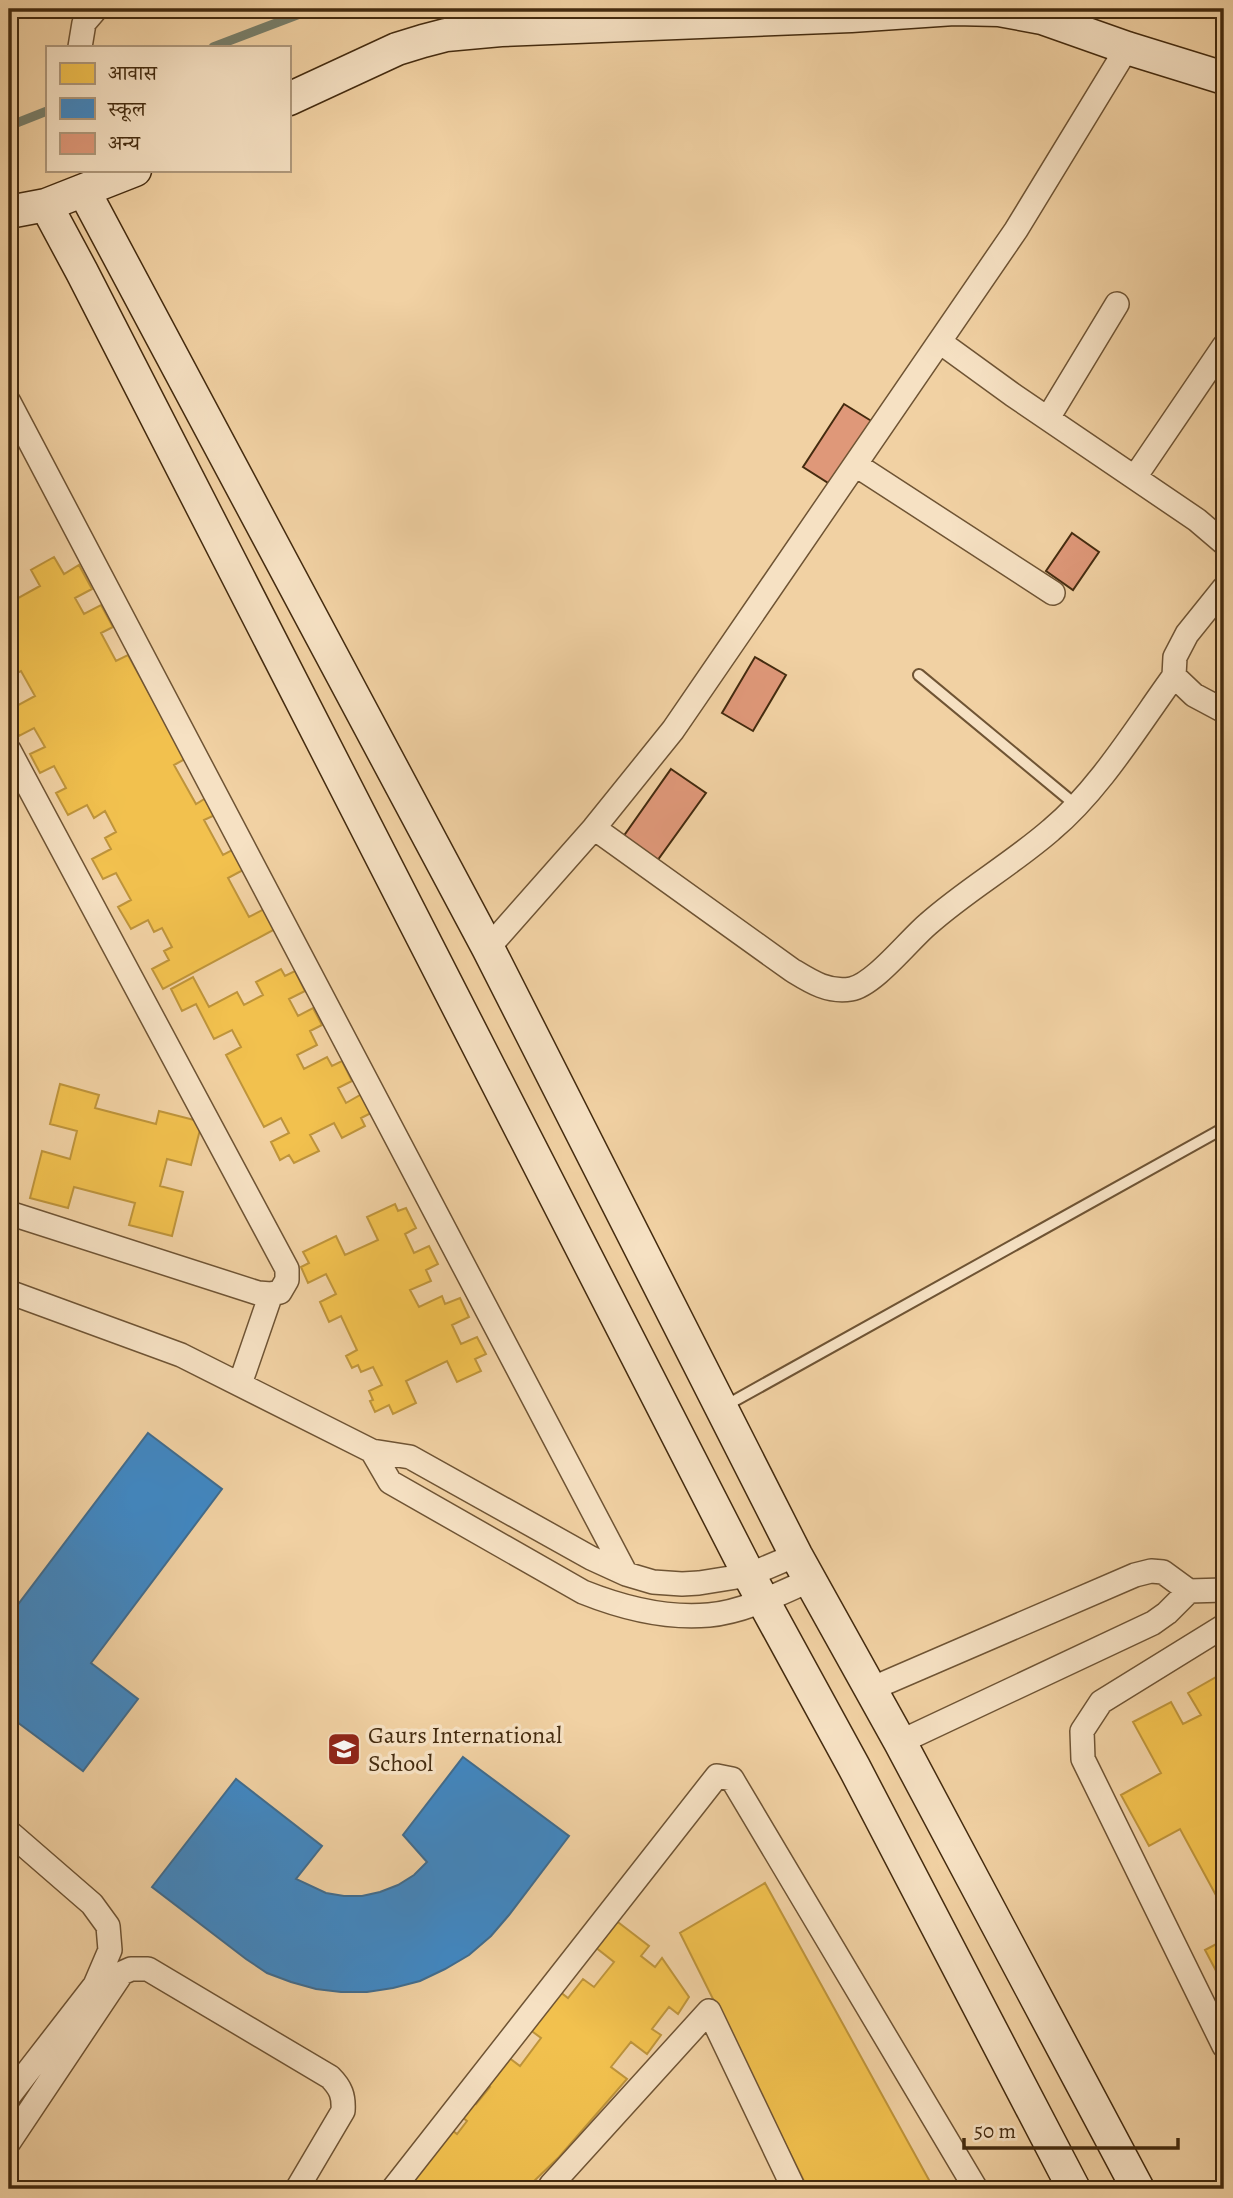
<svg xmlns="http://www.w3.org/2000/svg" width="1233" height="2198" font-family="Alegreya,'Noto Serif Devanagari',serif">
<style>
.homes{fill:#f2c14e;stroke:#be943b;stroke-width:2}
.schools{fill:#3f88c5;stroke:#406c8e;stroke-width:2}
.lines{fill:none;stroke-linecap:round;stroke-linejoin:round}
.stream{stroke:#787f6b;stroke-width:9}
.building{fill:#df9879;stroke:#442b0f;stroke-width:2}
.lane-casing{stroke:#6f5434;stroke-width:14}
.street-casing{stroke:#6f5434;stroke-width:26}
.secondary-casing{stroke:#442b0f;stroke-width:35}
.lane{stroke:#f6e1c3;stroke-width:10}
.street{stroke:#f6e1c3;stroke-width:23}
.secondary{stroke:#f6e1c3;stroke-width:32}
.labels{text-anchor:middle;dominant-baseline:central;stroke-width:7;stroke-linejoin:round;paint-order:stroke}
.poi-label{font-size:24px;fill:#442b0f;stroke:#f6e1c3;text-anchor:start}
</style>
<rect width="100%" height="100%" fill="#f1d1a3"/>
<filter id="stains"><feTurbulence type="fractalNoise" baseFrequency=".00286" numOctaves="4"/><feColorMatrix values="0 0 0 0 .2 0 0 0 0 .09 0 0 0 0 .02 0 0 0 .5 -.17"/></filter>
<radialGradient id="worn" r=".72"><stop offset=".6" stop-color="#630" stop-opacity="0"/><stop offset="1" stop-color="#630" stop-opacity=".3"/></radialGradient>
<path class="homes" d="M54,557L64,574L79,565L92,589L75,598L84,614L101,605L113,627L101,633L116,661L128,655L185,759L174,765L196,804L206,798L215,815L204,820L223,855L234,849L245,869L228,878L249,917L266,908L277,928L163,989L152,969L169,960L164,951L172,947L162,928L154,932L148,920L131,929L118,907L131,900L116,873L103,879L92,859L111,849L105,838L116,832L105,811L94,818L87,805L68,815L56,793L66,788L54,766L40,773L30,754L45,747L34,728L19,736L9,716V710L35,696L21,671L9,677V603L40,586L31,570Z
M281,969L285,976L295,971L305,991L289,999L298,1016L313,1008L322,1025L310,1031L317,1045L297,1055L304,1069L327,1057L332,1066L342,1061L352,1081L338,1088L346,1103L362,1094L371,1113L361,1118L365,1126L342,1138L334,1123L310,1135L319,1151L294,1163L289,1155L280,1160L271,1142L289,1133L281,1118L264,1127L226,1055L241,1047L232,1030L214,1039L196,1004L182,1011L171,989L193,977L209,1007L237,992L244,1005L263,995L256,982Z
M60,1084L99,1095L95,1108L156,1124L159,1111L202,1122L191,1165L167,1159L160,1186L183,1192L172,1236L129,1225L135,1203L74,1187L68,1208L30,1198L42,1151L70,1159L77,1131L50,1124Z
M395,1204L398,1211L406,1208L416,1228L405,1234L414,1253L429,1246L438,1264L426,1270L431,1281L410,1290L419,1307L442,1296L445,1304L460,1298L469,1317L452,1325L461,1344L477,1337L486,1354L475,1359L481,1371L457,1382L447,1361L406,1381L416,1403L393,1414L389,1405L375,1412L370,1401L373,1400L369,1391L382,1385L373,1367L361,1372L358,1365L352,1368L346,1356L357,1350L341,1316L329,1322L320,1302L336,1294L326,1274L308,1283L301,1267L309,1263L303,1252L336,1236L345,1255L378,1240L367,1217Z
M1218,1676L1224,1688V1910L1180,1829L1149,1846L1121,1795L1161,1773L1133,1722L1171,1702L1183,1724L1201,1715L1188,1693Z
M765,1883L934,2189H808L680,1933Z
M610,1916L649,1946L641,1956L655,1967L662,1958L689,1997L678,2014L669,2007L652,2029L661,2035L647,2054L631,2042L611,2067L627,2079L559,2157L529,2186L531,2189H400L448,2127L457,2134L467,2121L458,2114L470,2099L476,2104L490,2087L483,2082L504,2054L520,2066L541,2038L525,2026L555,1988L568,1998L583,1979L594,1987L614,1962L590,1943Z
M1224,1940V1986L1205,1950Z"/>
<path class="schools" d="M148,1433L222,1489L91,1663L138,1699L83,1771L9,1716V1602L16,1607Z
M463,1757L569,1836L509,1915L491,1936L469,1955L445,1969L420,1981L393,1988L367,1992H341L316,1989L291,1982L267,1973L246,1959L152,1887L236,1779L322,1846L296,1879L326,1893L344,1896H362L380,1892L398,1885L414,1875L427,1862L403,1835Z"/>
<g class="lines">
<path class="stream" d="M213,47L313,9
M9,126L47,111"/>
</g>
<path class="building" d="M844,404L873,422L833,486L803,467Z
M1072,533L1099,552L1073,590L1046,571Z
M755,657L786,675L753,731L722,713Z
M671,769L706,793L657,861L623,837Z"/>
<g class="lines">
<g class="lane-casing">
<path id="lane" d="M919,675L1077,806
M725,1406L1224,1128"/>
</g>
<g class="street-casing">
<path id="street" d="M80,47L84,23L96,9
M940,342L1013,395L1197,520L1224,543
M9,402L626,1574
M1048,418L1117,304
M856,465L1053,593
M1135,477L1224,346
M1224,588L1187,634L1175,657L1174,676L1194,695L1224,711
M9,750L287,1269V1280L280,1292L271,1294L258,1293L9,1213
M594,828L792,970C810,981 828,993 851,989C874,985 909,940 928,924C966,890 1012,864 1051,830C1099,790 1137,727 1174,676
M488,948L594,828L673,730L1016,230L1127,48
M9,1292L181,1355L372,1451L410,1457L591,1558L626,1574L653,1582L682,1584L699,1583L749,1575L796,1555
M240,1384L271,1294
M372,1451L390,1482L583,1592C623,1608 665,1619 709,1615C743,1612 779,1594 810,1580
M1224,1626L1101,1702L1082,1731L1083,1759L1224,2046
M871,1689L1135,1575L1151,1571L1163,1572L1189,1591L1224,1590
M900,1742L1153,1623L1167,1613L1189,1591
M9,1832L92,1904L108,1926L110,1950L95,1985L9,2096
M9,2142L122,1973L131,1969H148L330,2077C341,2088 344,2096 343,2111L297,2189
M393,2189L717,1776L732,1779L976,2189
M553,2189L551,2185L709,2011L794,2189"/>
</g>
<g class="secondary-casing">
<path id="secondary" d="M289,99L397,49L423,41L446,35L501,30L851,16L954,9L999,10L1042,18L1127,48L1224,78
M84,191L488,948L796,1555L900,1742L1138,2189
M46,205L82,272L749,1575L854,1767L1074,2189
M9,212L46,205L135,170"/>
</g>
<use href="#lane" class="lane"/>
<use href="#street" class="street"/>
<use href="#secondary" class="secondary"/>
</g>
<defs>
<g id="school-square" transform="scale(1.75)"><rect x="-9" y="-9" width="18" height="18" rx="4" fill="#8f2418" stroke="#f6e1c3"/><path d="M0-5L7-2L0 1L-7-2ZM-4 1L0 2.5L4 1V4Q0 6-4 4Z" fill="#fff"/></g>
</defs>
<g fill-rule="evenodd">
<use href="#school-square" x="344" y="1749"/>
</g>
<g class="labels">
<g class="poi-label">
<text x="368" y="1735">Gaurs International<tspan x="368" dy="28">School</tspan></text>
</g>
</g>
<rect width="1233" height="2198" fill="none" stroke="#f1d1a3" stroke-width="35"/>
<rect x="10" y="10" width="1212" height="2177" fill="none" stroke="#442b0f" stroke-width="3.5"/>
<rect x="18" y="18" width="1198" height="2163" fill="none" stroke="#442b0f" stroke-width="2"/>
<rect x="46" y="46" width="245" height="126" fill="#f6e1c3" stroke="#af987b" stroke-width="2"/>
<rect x="60" y="63" width="35" height="21" fill="#f2c14e" stroke="#af987b" stroke-width="2"/>
<text x="108" y="80" font-size="21" fill="#442b0f">आवास</text>
<rect x="60" y="98" width="35" height="21" fill="#3f88c5" stroke="#af987b" stroke-width="2"/>
<text x="108" y="116" font-size="21" fill="#442b0f">स्कूल</text>
<rect x="60" y="133" width="35" height="21" fill="#df9879" stroke="#af987b" stroke-width="2"/>
<text x="108" y="150" font-size="21" fill="#442b0f">अन्य</text>
<path d="M964 2138v10h214v-10" fill="none" stroke="#442b0f" stroke-width="3.5"/>
<text x="974" y="2138" font-size="21" fill="#442b0f" stroke="#f6e1c3" stroke-width="5" paint-order="stroke">50 m</text>
<rect width="100%" height="100%" filter="url(#stains)"/>
<rect width="100%" height="100%" fill="url(#worn)"/>
</svg>
